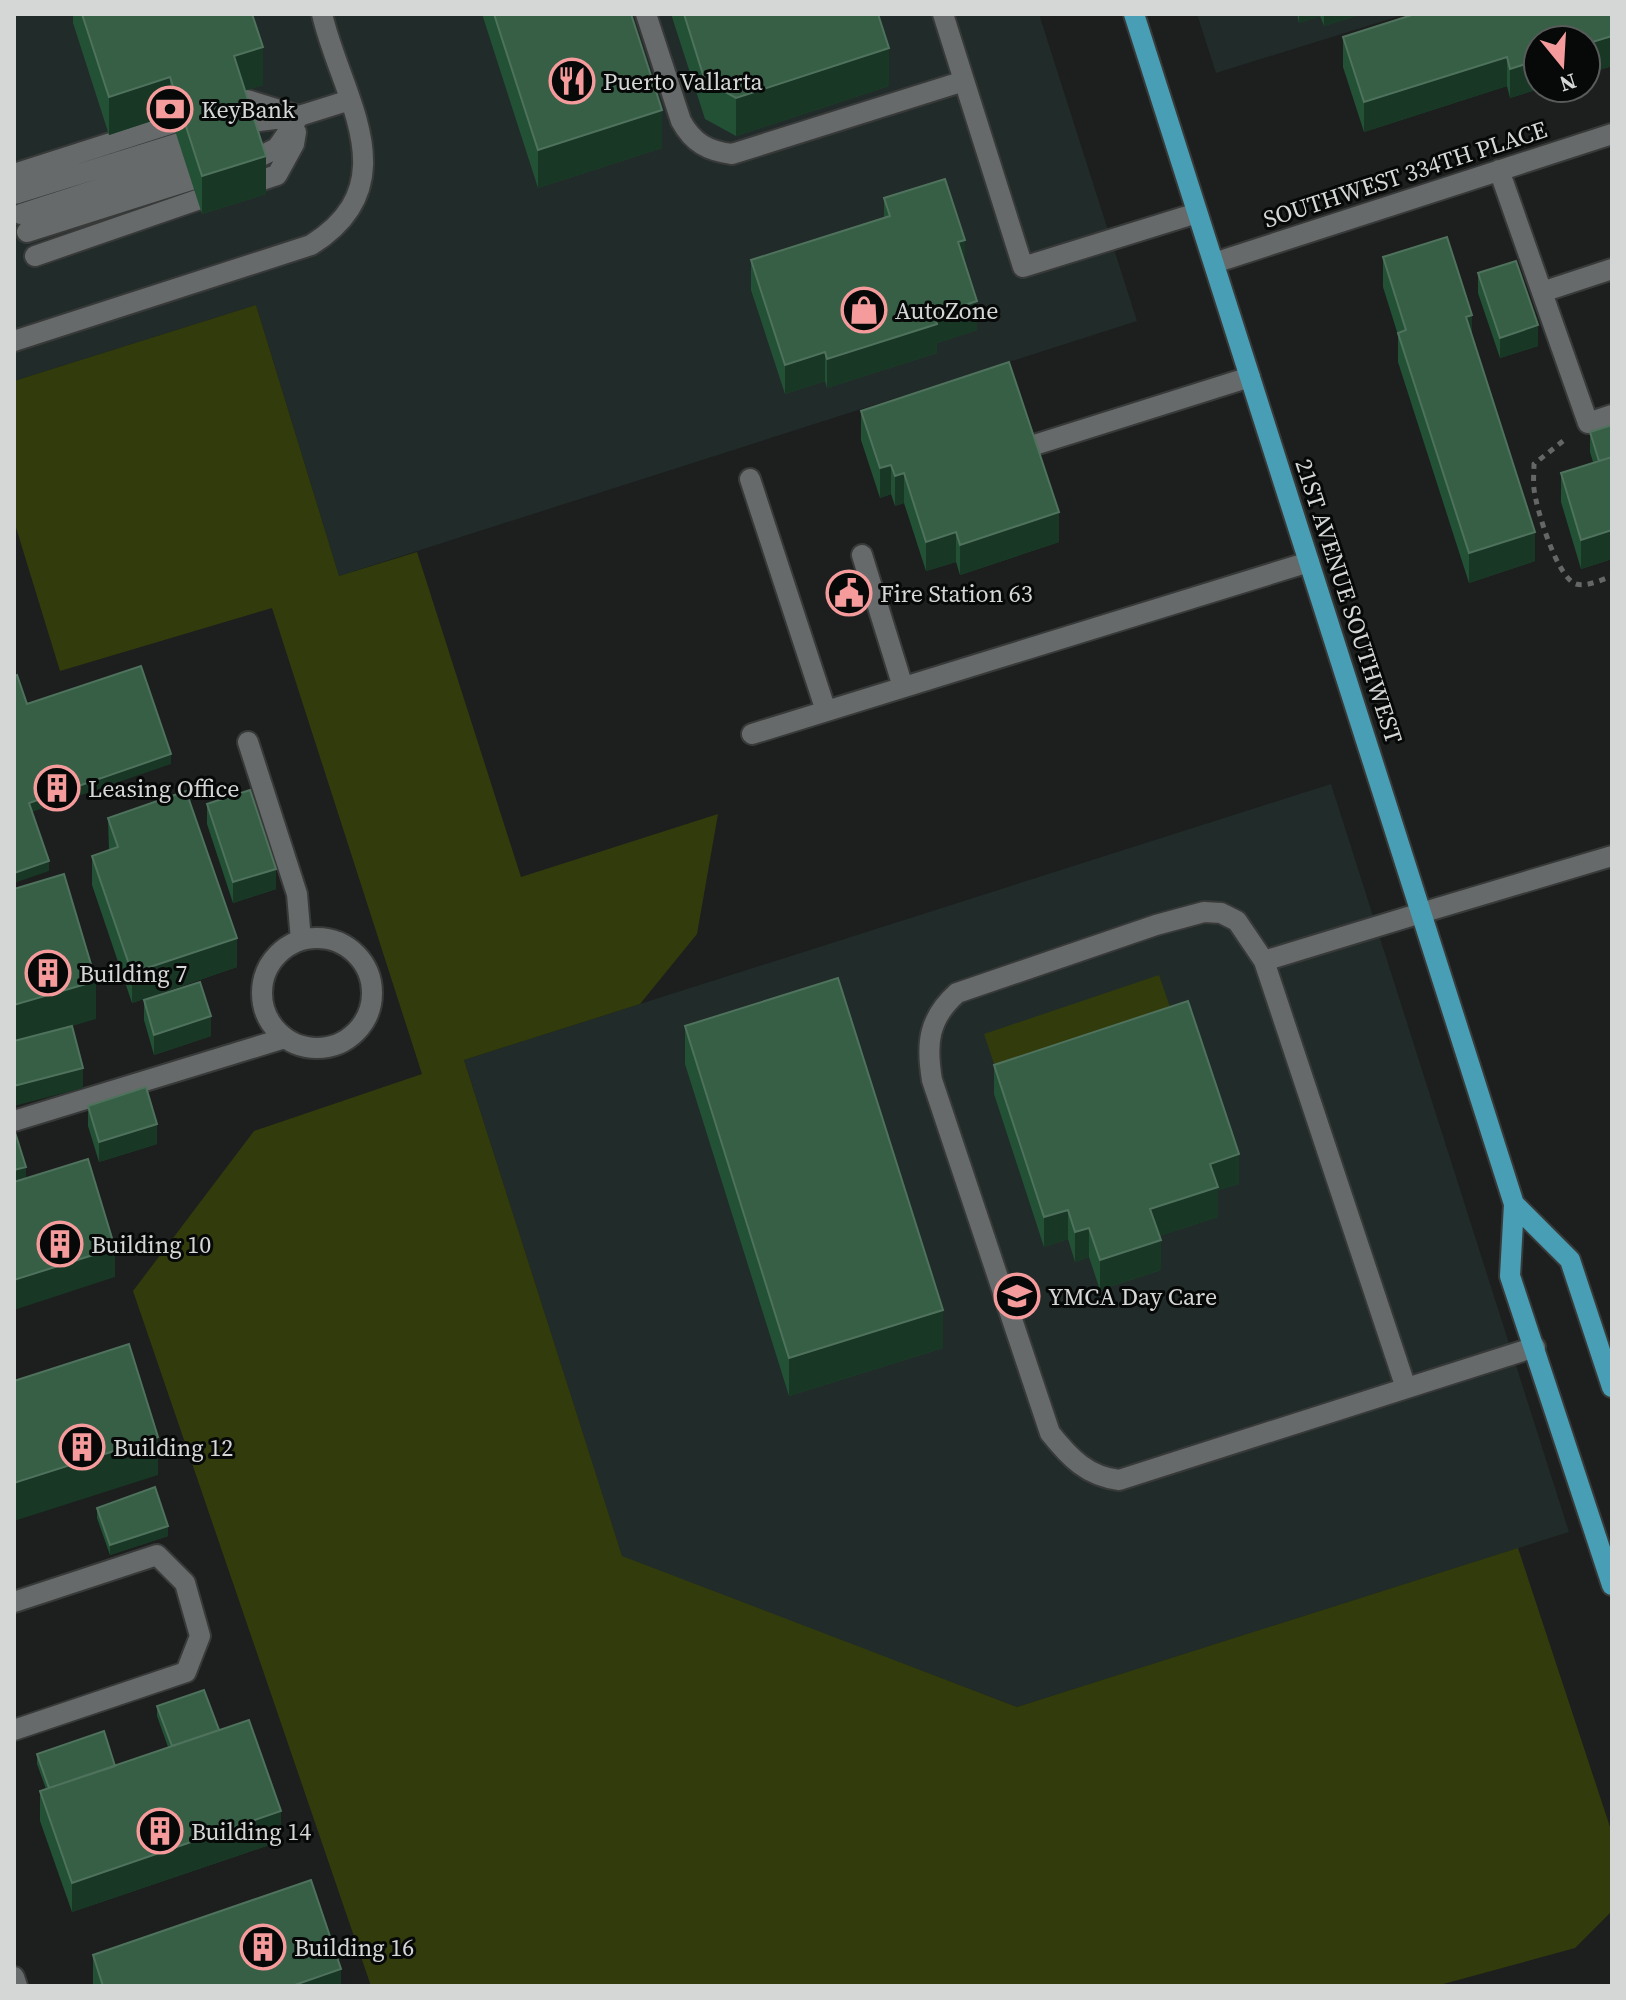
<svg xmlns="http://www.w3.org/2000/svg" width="1626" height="2000" font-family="'Source Serif 4',serif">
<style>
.built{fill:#212b29}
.green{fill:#323b0c}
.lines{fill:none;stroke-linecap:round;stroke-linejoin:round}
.lane-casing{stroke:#383a39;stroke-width:24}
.street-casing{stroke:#383a39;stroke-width:24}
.primary-casing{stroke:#383a39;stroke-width:24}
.path{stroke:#646766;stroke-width:5;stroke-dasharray:6 6;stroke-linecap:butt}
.lane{stroke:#676a6a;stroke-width:20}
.street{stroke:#676a6a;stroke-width:20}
.primary{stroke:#489eb4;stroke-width:20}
.wall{fill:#225135}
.shaded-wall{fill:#183725}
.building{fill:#365f46;stroke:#4f725d;stroke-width:2}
.labels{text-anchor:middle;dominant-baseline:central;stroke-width:6;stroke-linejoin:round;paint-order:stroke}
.poi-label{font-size:24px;fill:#d5d7d6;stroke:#070808;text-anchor:start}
.street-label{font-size:24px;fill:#d5d7d6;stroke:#070808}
</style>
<rect width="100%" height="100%" fill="#1c1f1e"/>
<path class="built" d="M14,14H1039L1137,321L339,576L256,305L14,381Z
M1197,14H1406L1216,73Z
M1331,784L1569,1532L1017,1707L622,1557L464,1060Z"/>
<path class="green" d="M256,305L339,576L417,552L521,877L718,814L697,934L640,1004L464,1060L622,1556L1017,1707L1518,1548L1612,1833V1911L1575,1948L1436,1986H371L133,1291L254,1131L422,1074L272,608L60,671L14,521V381Z
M1159,975L1179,1033L1003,1091L984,1034Z"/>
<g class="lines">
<g class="lane-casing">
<path id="lane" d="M646,14L681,121C693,143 708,151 732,154L964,81
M943,14L1023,267L1197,213
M237,102L247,100L299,116
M243,123L291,117
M255,159L277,148L299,116L350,100
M1499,170L1588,423L1612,415
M14,174L173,123
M262,180L277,175L294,144L296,132
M15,194L179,143
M21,214L185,161
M27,232L191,180
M35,256L197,200
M1214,263L1612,134
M1542,292L1612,269
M14,341L311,245C410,183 341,97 322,14
M1028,447L1250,377
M750,479L826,711
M862,555L903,687
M752,734L1309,562
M248,742L297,894L301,940
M262 993a55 55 0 1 1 110 0a55 55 0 1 1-110 0Z
M1264,961L1421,913
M14,1121L285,1038
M1406,1388L1264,961L1237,921L1221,913L1204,912L1156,925L957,993C928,1019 926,1044 932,1080L1050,1433C1070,1458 1087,1476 1119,1480L1535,1347
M14,1602L157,1555L185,1583L200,1636L186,1672L14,1730
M14,1977L17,1986"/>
</g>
<g class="street-casing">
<path id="street" d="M1421,913L1612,856"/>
</g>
<g class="primary-casing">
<path id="primary" d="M1134,14L1514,1204
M1612,1387L1570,1260L1514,1204L1510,1276L1612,1585"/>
</g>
<path class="path" d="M1563,441L1534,464C1534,472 1533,481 1534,489C1536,508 1557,578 1576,584C1587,587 1601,580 1612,576"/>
<use href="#lane" class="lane"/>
<use href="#street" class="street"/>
<use href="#primary" class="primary"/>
</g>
<path class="wall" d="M73,14H252L263,85L245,90L266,194L202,214L170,115L109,135L73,23Z
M482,14H631L662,148L538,188Z
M671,14H878L889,86L736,136L705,119Z
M1297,14H1362L1324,26L1320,16L1299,23Z
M1612,14V66L1510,98L1507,86L1364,132L1343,67V37Z
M884,198L965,263L977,330L937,343V353L827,388L825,381L785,394L751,290V260L884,218Z
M1383,257L1472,336L1535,561L1469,583L1398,362V335L1383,287Z
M1478,273L1538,346L1500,358L1478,293Z
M861,411L1059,542L960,575L956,562L926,571L904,503L895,506L891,494L880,498L861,440Z
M1612,425V559L1581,569L1561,502V473L1593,462L1590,452V432Z
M207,804L276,889L233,903L207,824Z
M108,818L237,967L132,1003L92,885V856L109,850Z
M144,1000L211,1036L154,1055L144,1020Z
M685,1026L943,1348L789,1396L685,1064Z
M994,1065L1239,1184L1218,1190V1217L1159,1236L1161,1270L1100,1290L1089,1257L1075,1262L1068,1239L1044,1247L994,1094Z
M88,1106L157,1144L99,1162L88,1126Z
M97,1508L168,1536L110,1555L97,1518Z
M157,1706L219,1730L281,1841L72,1912L40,1821V1791L46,1789L37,1764V1754L115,1766L168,1747L157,1716Z
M93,1955L341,1986H93Z"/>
<path class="shaded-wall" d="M1299,14H1320V16L1299,23Z
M1324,14H1362L1324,26Z
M1612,36V66L1586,74V44Z
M263,47V85L234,94V56Z
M889,48V86L736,136V98Z
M1507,57V86L1364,132V102Z
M1538,60V88H1542L1510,98V69Z
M170,77V115L109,135V97Z
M662,110V148L538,188V150Z
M266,156V194L202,214V176Z
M965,240V270L958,242Z
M977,301V330L937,343V353L827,388V359L934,315Z
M1472,315V345L1466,317Z
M1538,325V346L1500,358V338Z
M825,352V381L785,394V365Z
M891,465V494L880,498V468Z
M904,473V503L895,506V476Z
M1059,512V542L960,575V545Z
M1612,530V559L1581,569V540Z
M956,532V562L926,571V542Z
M1535,532V561L1469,583V553Z
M171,754V764L29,813V803Z
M49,861V871L14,883V873Z
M276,869V889L233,903V882Z
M237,938V967L132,1003V973Z
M96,981V1019L14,1043V1005Z
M211,1016V1036L154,1055V1035Z
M83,1068V1088L14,1106V1086Z
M157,1124V1144L99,1162V1142Z
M1239,1154V1184L1218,1190V1217L1150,1239V1209L1210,1164Z
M26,1167V1187L14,1191V1170Z
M1068,1210V1239L1044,1247V1217Z
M1089,1228V1257L1075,1262V1232Z
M1161,1240V1270L1100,1290V1260Z
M115,1248V1277L14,1310V1280Z
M943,1310V1348L789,1396V1358Z
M158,1437V1475L14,1521V1483Z
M168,1526V1536L110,1555V1545Z
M281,1811V1841L72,1912V1883Z
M341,1969V1986H292Z"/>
<path class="building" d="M82,14H252L263,47L234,56L266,156L202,176L170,77L109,97Z
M494,14H631L662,110L538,150Z
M684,14H878L889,48L736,98L705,81Z
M1415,14H1612V36L1586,44V40H1538V60L1510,69L1507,57L1364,102L1343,37Z
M945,179L965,240L958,242L977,301L934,315L937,324L827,359L825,352L785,365L751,260L890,216L884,198Z
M1447,237L1472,315L1466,317L1535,532L1469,553L1398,333L1406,330L1383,257Z
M1516,261L1538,325L1500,338L1478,273Z
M1009,362L1059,512L960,545L956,532L926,542L904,473L895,476L891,465L880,468L861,411Z
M1612,425V457L1599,461L1590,432Z
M1612,457V530L1581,540L1561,473Z
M141,666L171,754L29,803L49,861L14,873V677L17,675L27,704Z
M250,790L276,869L233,882L207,804Z
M186,791L237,938L132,973L92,856L118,847L108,818Z
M64,874L96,981L14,1005V889Z
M838,978L943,1310L789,1358L685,1026Z
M200,982L211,1016L154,1035L144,1000Z
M1188,1001L1239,1154L1210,1164L1218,1187L1150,1209L1161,1240L1100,1260L1089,1228L1075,1232L1068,1210L1044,1217L994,1065Z
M72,1026L83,1068L14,1086V1041Z
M146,1087L157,1124L99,1142L88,1106Z
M14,1129L26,1167L14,1170Z
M88,1159L115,1248L14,1280V1182Z
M129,1344L158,1437L14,1483V1381Z
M155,1487L168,1526L110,1545L97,1508Z
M204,1690L219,1730L172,1746L157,1706Z
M249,1720L281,1811L72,1883L40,1791Z
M104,1731L115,1766L49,1788L37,1754Z
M311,1880L341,1969L292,1986H103L93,1955Z"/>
<defs>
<g id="restaurant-ring" transform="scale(2.3)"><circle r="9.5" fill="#070808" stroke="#f59b9c" stroke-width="1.5"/><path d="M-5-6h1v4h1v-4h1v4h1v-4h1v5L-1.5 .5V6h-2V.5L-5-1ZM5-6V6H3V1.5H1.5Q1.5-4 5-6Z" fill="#f59b9c"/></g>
<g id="bank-ring" transform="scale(2.3)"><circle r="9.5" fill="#070808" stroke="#f59b9c" stroke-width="1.5"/><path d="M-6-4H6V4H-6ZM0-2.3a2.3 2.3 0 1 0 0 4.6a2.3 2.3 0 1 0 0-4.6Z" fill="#f59b9c"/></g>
<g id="shop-ring" transform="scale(2.3)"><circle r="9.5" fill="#070808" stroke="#f59b9c" stroke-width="1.5"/><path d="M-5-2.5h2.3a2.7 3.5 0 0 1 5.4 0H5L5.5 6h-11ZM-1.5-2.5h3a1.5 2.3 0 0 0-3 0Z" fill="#f59b9c"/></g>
<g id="civic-ring" transform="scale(2.3)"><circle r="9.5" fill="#070808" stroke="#f59b9c" stroke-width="1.5"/><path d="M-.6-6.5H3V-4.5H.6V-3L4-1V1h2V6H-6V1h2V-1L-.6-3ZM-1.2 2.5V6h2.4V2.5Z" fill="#f59b9c"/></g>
<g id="building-ring" transform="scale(2.3)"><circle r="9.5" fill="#070808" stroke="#f59b9c" stroke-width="1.5"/><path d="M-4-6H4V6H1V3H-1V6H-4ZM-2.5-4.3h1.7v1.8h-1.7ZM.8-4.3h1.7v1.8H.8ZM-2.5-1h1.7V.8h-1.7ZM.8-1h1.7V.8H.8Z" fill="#f59b9c"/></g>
<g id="school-ring" transform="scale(2.3)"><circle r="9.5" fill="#070808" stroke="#f59b9c" stroke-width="1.5"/><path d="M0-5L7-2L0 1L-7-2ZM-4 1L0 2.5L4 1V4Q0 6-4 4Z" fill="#f59b9c"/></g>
</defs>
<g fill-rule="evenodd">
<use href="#restaurant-ring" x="572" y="81"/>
<use href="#bank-ring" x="170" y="109"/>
<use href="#shop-ring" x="864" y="310"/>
<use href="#civic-ring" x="849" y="593"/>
<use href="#building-ring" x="57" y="788"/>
<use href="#building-ring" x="48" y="973"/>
<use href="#building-ring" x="60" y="1244"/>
<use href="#school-ring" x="1017" y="1296"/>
<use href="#building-ring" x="82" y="1447"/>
<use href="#building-ring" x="160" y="1831"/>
<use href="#building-ring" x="263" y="1947"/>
</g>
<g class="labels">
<g class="poi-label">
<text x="603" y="81">Puerto Vallarta</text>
<text x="201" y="109">KeyBank</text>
<text x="895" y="310">AutoZone</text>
<text x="880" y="593">Fire Station 63</text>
<text x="88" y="788">Leasing Office</text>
<text x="79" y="973">Building 7</text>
<text x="91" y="1244">Building 10</text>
<text x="1048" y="1296">YMCA Day Care</text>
<text x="113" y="1447">Building 12</text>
<text x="191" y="1831">Building 14</text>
<text x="294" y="1947">Building 16</text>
</g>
<g class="street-label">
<text transform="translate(1405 174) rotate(-18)">SOUTHWEST 334TH PLACE</text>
<text transform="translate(1349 601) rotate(72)">21ST AVENUE SOUTHWEST</text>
</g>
</g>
<rect width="1626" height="2000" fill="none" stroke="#d5d7d6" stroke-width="32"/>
<g transform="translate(1562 64) rotate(162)"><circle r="38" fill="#070808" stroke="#595b5a" stroke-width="2"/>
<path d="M0-6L14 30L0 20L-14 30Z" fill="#f59b9c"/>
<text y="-12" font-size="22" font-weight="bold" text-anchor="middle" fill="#d5d7d6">N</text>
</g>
</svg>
